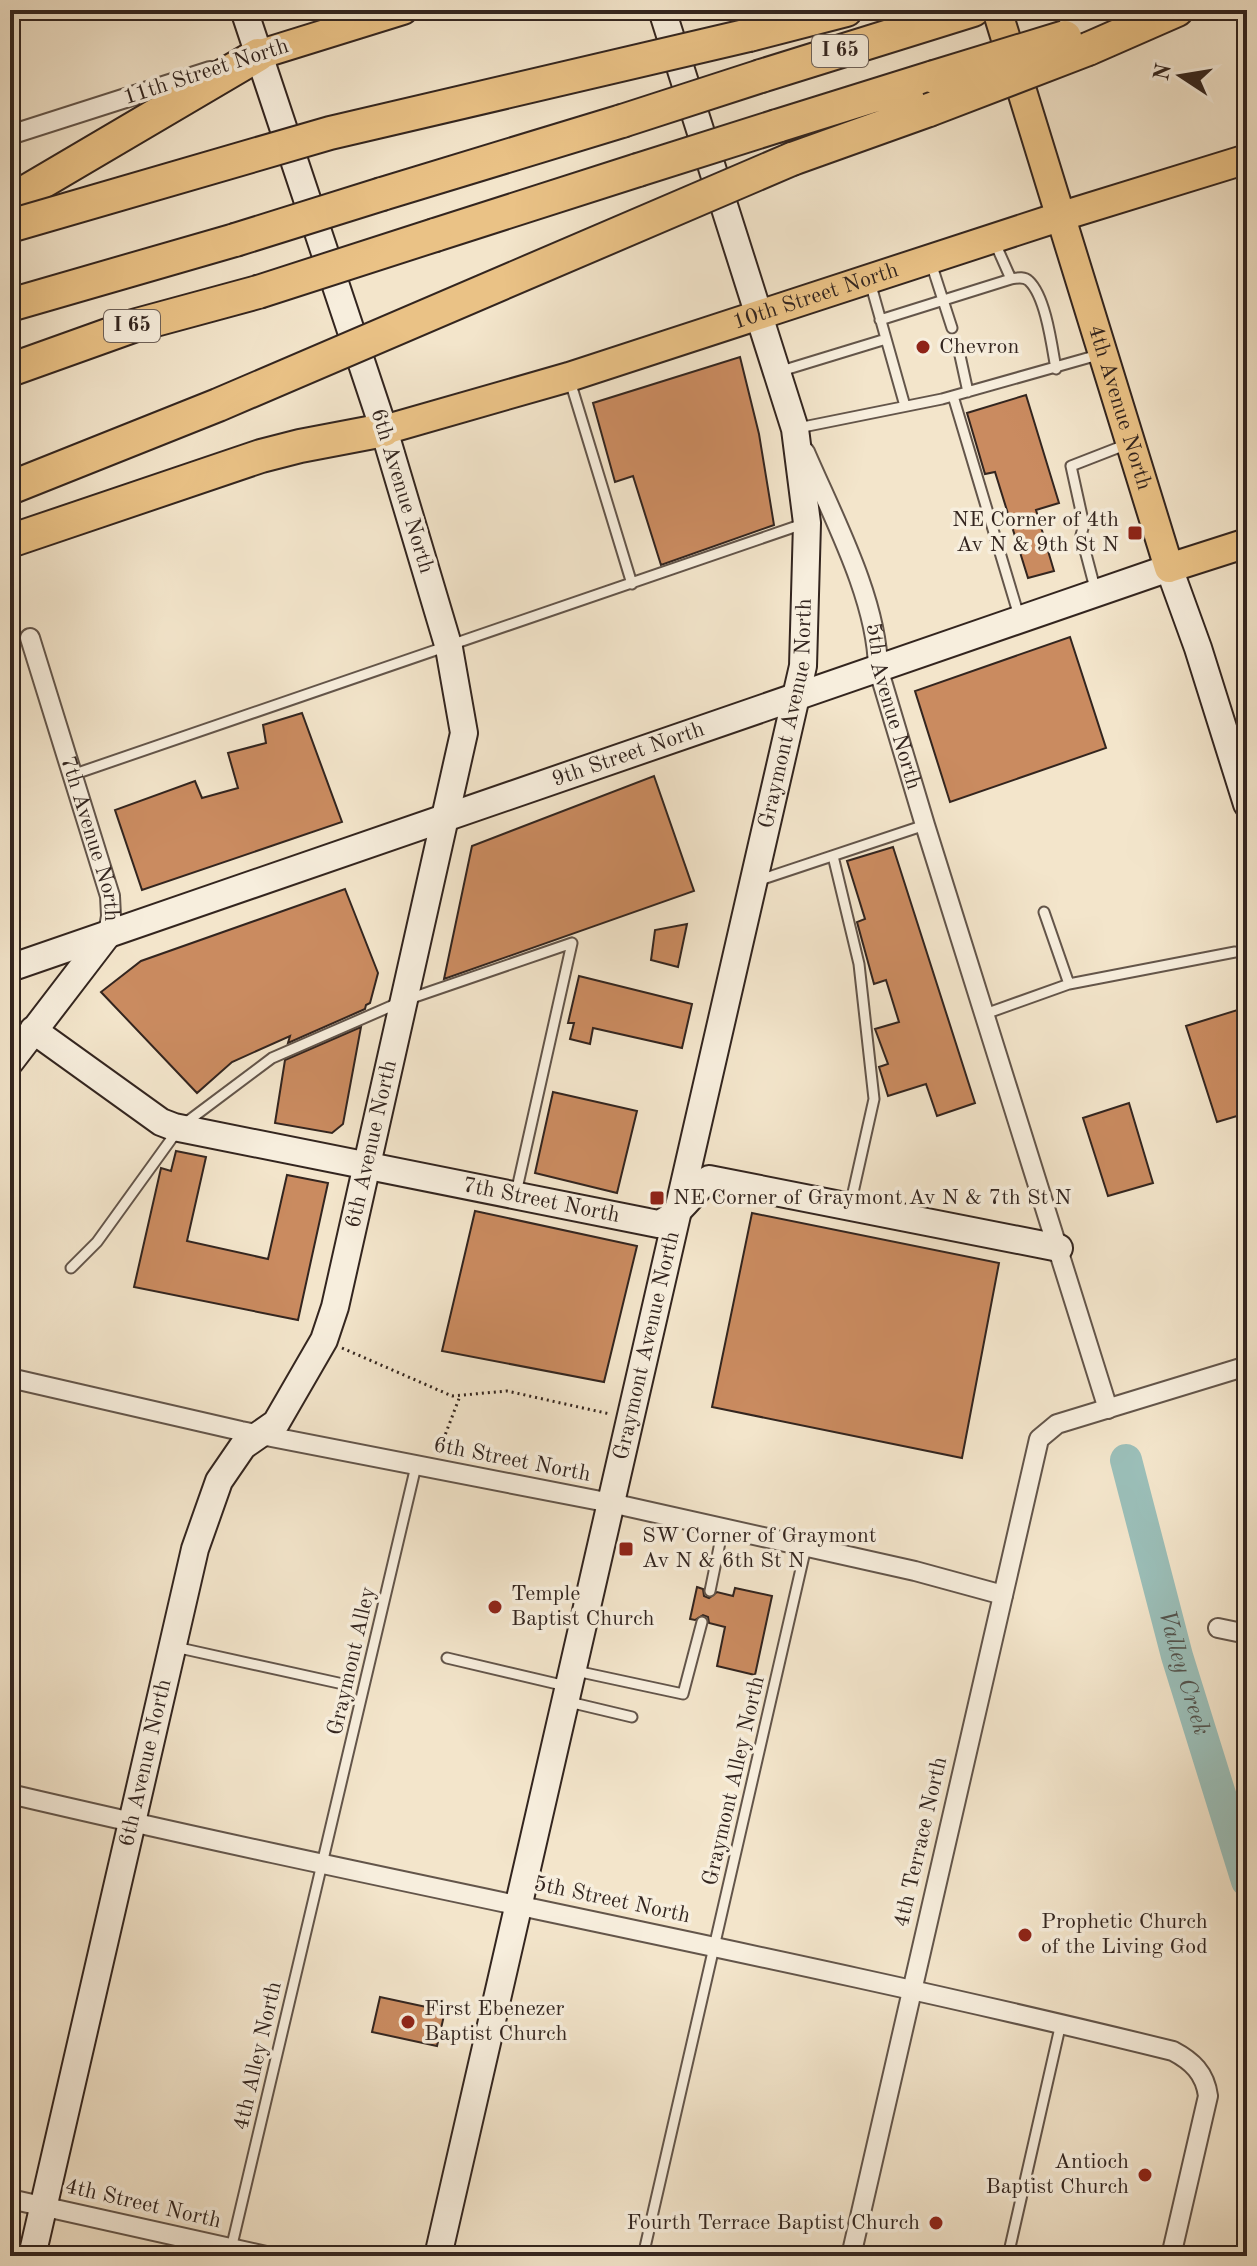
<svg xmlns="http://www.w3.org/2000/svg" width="1257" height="2266" font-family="'Old Standard TT',serif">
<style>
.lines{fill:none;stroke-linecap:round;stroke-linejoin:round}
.river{stroke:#9bbfb9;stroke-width:32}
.building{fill:#ca8b60;stroke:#33251f;stroke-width:2}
.lane-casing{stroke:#63554a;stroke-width:13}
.street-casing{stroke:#63554a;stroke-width:22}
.secondary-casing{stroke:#33251f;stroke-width:30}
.primary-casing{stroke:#33251f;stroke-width:32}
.highway-casing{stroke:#33251f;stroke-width:36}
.path{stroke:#33251f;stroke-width:3;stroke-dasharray:2 4;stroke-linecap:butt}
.lane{stroke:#f7eedd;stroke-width:9}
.street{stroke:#f7eedd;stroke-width:18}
.secondary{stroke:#f7eedd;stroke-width:26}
.primary{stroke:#eac286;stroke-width:28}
.highway{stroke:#eac286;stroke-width:32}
.highway-bridge-casing{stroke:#33251f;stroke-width:36;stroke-linecap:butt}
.highway-bridge{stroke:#eac286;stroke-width:32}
.poi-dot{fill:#8f2418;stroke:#f7eedd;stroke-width:3}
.labels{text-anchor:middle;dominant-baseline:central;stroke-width:7;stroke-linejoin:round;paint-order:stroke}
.shield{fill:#f7eedd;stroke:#6e6158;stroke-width:2}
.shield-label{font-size:20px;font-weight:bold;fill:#33251f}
.street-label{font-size:22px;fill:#33251f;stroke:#f7eedd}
.poi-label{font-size:22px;fill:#33251f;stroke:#f7eedd;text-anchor:start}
.water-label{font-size:24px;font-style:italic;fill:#52534d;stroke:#f7eedd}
</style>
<rect width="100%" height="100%" fill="#f3e5cb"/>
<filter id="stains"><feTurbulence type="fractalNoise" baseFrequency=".0025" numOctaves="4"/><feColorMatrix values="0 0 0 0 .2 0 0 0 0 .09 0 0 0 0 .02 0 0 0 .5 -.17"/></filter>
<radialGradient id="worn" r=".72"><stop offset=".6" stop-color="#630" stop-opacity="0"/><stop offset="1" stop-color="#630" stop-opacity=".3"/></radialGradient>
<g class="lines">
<path class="river" id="s1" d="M1126,1460L1177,1656L1247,1881"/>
</g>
<path class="building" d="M740,357L759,434L774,525L661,565L633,476L615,482L593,403Z
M1026,395L1059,503L1036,510L1054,571L1028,578L995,472L985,474L967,413Z
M1070,637L1106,748L950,802L915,691Z
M302,713L342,822L142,890L115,810L195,781L202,798L238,788L228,753L266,743L263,725Z
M654,776L694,891L444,979L472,846Z
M893,847L975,1103L937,1116L926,1084L888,1096L879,1067L888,1064L875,1029L899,1022L886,980L874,984L857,922L865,919L847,861Z
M345,889L378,973L370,1003L366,1005L365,1009L288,1043L290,1036L232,1062L197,1093L101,992L141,961Z
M687,924L678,967L651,960L655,930Z
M579,976L692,1004L682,1048L593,1028L590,1044L570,1039L574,1023H568Z
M1247,1007V1113L1217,1122L1186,1026Z
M361,1027L343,1124L332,1133L275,1123L285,1060Z
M553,1092L637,1111L617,1193L535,1173Z
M1129,1103L1153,1183L1108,1196L1083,1118Z
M176,1151L206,1157L187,1241L268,1259L287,1175L328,1183L298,1320L134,1287L161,1168L171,1171Z
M475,1211L637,1246L604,1382L442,1351Z
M752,1213L999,1263L962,1458L712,1407Z
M697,1587L703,1589L704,1596L709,1598L717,1592L733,1596L735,1588L772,1596L755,1675L717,1666L725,1627L709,1623L708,1617L703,1615L695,1620L690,1619Z
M380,1997L445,2011L437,2046L372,2032Z"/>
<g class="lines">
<g class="lane-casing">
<path id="lane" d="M995,243L1011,279C1017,278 1024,276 1029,281C1046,297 1052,347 1056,369
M931,263L952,328
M870,282L905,406
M880,320L1011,279
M959,351L968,392
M778,372L886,339
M570,381L632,584
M953,396L1019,616
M798,428L942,399L1098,355
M1096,592L1081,535L1084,525L1071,466L1125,445
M72,775L803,524
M833,856L859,964L874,1099L850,1206
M757,881L925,825
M1044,912L1069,984
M985,1014L1069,984L1235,952
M516,1193L572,943
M71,1268L97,1242L180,1127L272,1058L403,1001L572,943
M10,1398L14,1379
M710,1591L723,1528
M175,1647L343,1684
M447,1658L566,1686
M576,1671L683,1694L702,1622
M569,1702L632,1717
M231,2249L416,1466
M643,2256L806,1547
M1008,2256L1061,2023"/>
</g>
<g class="street-casing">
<g id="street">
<path d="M10,135L210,71"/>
<path id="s2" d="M805,452C832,515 877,599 878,668L925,825L1108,1409"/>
<path id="s3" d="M30,638L110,896L111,916L108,934"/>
<path d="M10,1378L241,1431L611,1503L915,1571L1003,1595"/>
<path d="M1218,1628L1247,1634"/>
<path d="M10,1794C397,1885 787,1956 1173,2051C1192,2061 1205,2073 1208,2096L1171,2256"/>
<path d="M10,2199L266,2256"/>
<path d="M851,2256L1039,1439L1057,1424L1247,1366"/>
</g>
</g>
<g class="secondary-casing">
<g id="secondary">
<path id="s4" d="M10,968L1169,568L1198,648L1247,804"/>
<path id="s5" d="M33,1030L161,1122L174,1127L658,1224C677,1218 692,1192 709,1179L1059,1248"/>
<path d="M10,1062L108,934"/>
<path id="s6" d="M32,2256L195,1549L219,1481L243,1446L276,1423L324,1340L335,1307L464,733L449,648L384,430L244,10"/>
<path id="s7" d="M438,2256L803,666L807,523L795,429L662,10"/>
</g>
</g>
<g class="primary-casing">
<g id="primary">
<path id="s8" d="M997,10L1169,568L1247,543"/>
<path d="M258,55L403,10"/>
<path id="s9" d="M384,430L569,377L1059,217L1247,159"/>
</g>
</g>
<g class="highway-casing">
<path id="highway" d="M749,35L846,10
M1088,49L1177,10
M761,76L973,10
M777,126L934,77
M792,159L929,110
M382,194L622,121
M10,201L258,55
M435,235L638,170
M10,305L235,240
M10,370L133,326L258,292
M10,541L261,456L300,446L384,430"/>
</g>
<path class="path" d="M342,1348L452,1396L507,1391L610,1414
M439,1451L460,1396"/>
<use href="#lane" class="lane"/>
<use href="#street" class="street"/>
<use href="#secondary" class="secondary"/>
<use href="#primary" class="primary"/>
<use href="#highway" class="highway"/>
<g class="highway-bridge-casing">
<path id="highway-bridge" d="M934,77L1065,37
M929,110L1088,49
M622,121L761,76
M638,170L777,126
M10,226L330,133L749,35
M235,240L382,194
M258,292L435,235
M10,488L218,405L792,159"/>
</g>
<use href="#highway-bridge" class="highway-bridge"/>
</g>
<g class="poi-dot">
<circle cx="923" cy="347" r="8"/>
<rect x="1127" y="525" width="16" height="16" rx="4"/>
<rect x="649" y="1190" width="16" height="16" rx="4"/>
<rect x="618" y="1541" width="16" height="16" rx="4"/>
<circle cx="495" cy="1607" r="8"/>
<circle cx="1025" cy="1935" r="8"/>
<circle cx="408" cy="2022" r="8"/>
<circle cx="1145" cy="2175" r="8"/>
<circle cx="936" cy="2223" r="8"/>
</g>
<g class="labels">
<g class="shield">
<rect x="812" y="35" width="56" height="32" rx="6"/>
<rect x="104" y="310" width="56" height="32" rx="6"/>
</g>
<g class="shield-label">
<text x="840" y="51">I 65</text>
<text x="132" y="326">I 65</text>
</g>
<g class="street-label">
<text transform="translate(206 72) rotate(-18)">11th Street North</text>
<text stroke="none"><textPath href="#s9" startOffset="452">10th Street North</textPath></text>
<text stroke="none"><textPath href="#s8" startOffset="416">4th Avenue North</textPath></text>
<text transform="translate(402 491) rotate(73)">6th Avenue North</text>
<text stroke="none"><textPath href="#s2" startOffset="270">5th Avenue North</textPath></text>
<text stroke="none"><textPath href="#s7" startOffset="1582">Graymont Avenue North</textPath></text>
<text stroke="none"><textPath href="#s4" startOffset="654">9th Street North</textPath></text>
<text stroke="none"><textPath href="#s3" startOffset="210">7th Avenue North</textPath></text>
<text stroke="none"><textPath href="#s6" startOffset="1178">6th Avenue North</textPath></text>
<text stroke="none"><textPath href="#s5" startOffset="546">7th Street North</textPath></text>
<text stroke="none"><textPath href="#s7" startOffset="934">Graymont Avenue North</textPath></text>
<text transform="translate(512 1460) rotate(11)">6th Street North</text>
<text transform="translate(352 1661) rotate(-77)">Graymont Alley</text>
<text stroke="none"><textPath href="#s6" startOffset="506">6th Avenue North</textPath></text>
<text transform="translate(734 1781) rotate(-77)">Graymont Alley North</text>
<text transform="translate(921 1842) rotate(-77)">4th Terrace North</text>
<text transform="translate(612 1900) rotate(12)">5th Street North</text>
<text transform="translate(258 2056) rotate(-77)">4th Alley North</text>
<text transform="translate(143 2204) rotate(13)">4th Street North</text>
</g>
<g class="poi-label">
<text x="939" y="347">Chevron</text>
<text x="1119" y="520" text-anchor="end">NE Corner of 4th<tspan x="1119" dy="25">Av N &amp; 9th St N</tspan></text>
<text x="673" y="1198">NE Corner of Graymont Av N &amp; 7th St N</text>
<text x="642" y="1536">SW Corner of Graymont<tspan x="642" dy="25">Av N &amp; 6th St N</tspan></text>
<text x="511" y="1594">Temple<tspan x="511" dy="25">Baptist Church</tspan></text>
<text x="1041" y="1922">Prophetic Church<tspan x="1041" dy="25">of the Living God</tspan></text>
<text x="424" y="2009">First Ebenezer<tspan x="424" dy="25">Baptist Church</tspan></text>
<text x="1129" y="2162" text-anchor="end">Antioch<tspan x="1129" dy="25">Baptist Church</tspan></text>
<text x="920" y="2223" text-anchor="end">Fourth Terrace Baptist Church</text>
</g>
<g class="water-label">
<text stroke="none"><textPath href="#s1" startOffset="220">Valley Creek</textPath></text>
</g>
</g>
<rect width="1257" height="2266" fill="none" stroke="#f3e5cb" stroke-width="40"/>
<rect x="12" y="12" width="1233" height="2242" fill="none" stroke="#33251f" stroke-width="4"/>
<rect x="20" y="20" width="1217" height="2226" fill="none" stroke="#33251f" stroke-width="2"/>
<g transform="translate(1181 76) rotate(282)" stroke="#f7eedd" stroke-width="6" paint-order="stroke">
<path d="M0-6L14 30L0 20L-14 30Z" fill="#33251f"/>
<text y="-12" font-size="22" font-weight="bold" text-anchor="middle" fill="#33251f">N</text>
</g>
<rect width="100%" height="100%" filter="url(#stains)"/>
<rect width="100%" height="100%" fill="url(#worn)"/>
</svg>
